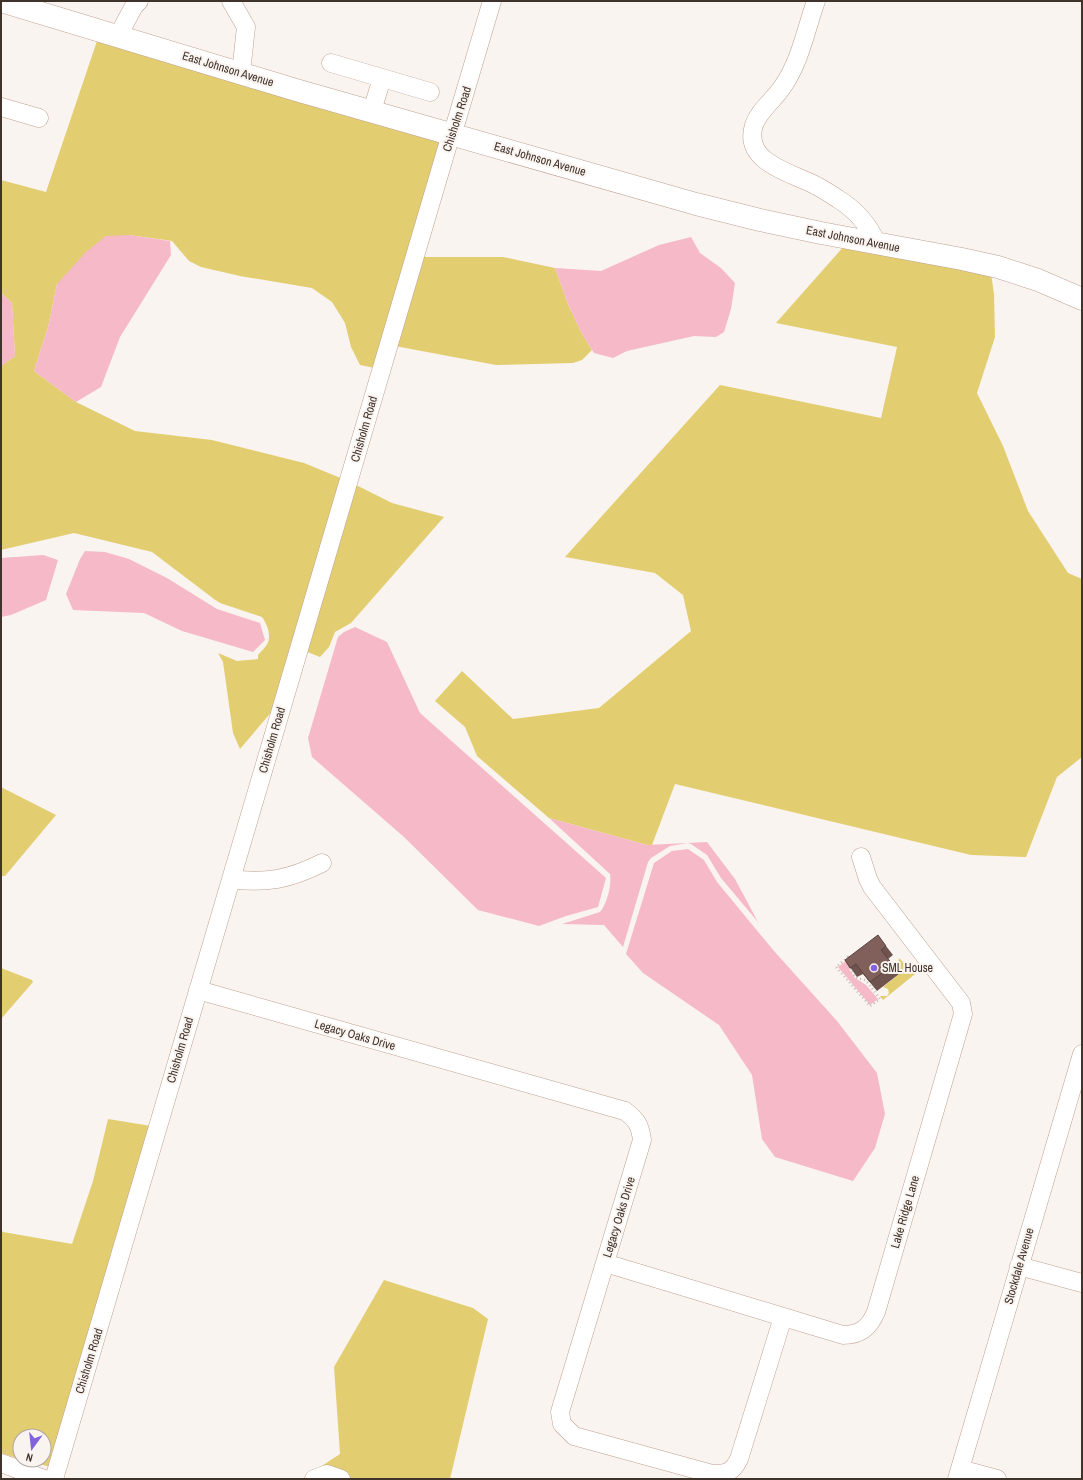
<svg xmlns="http://www.w3.org/2000/svg" width="1083" height="1480" font-family="'Archivo Narrow',sans-serif">
<style>
.green{fill:#e2ce70}
.water{fill:#f5b9c7}
.lines{fill:none;stroke-linecap:round;stroke-linejoin:round}
.minor-casing{stroke:#bfa08f;stroke-width:19}
.major-casing{stroke:#bfa08f;stroke-width:23}
.path{stroke:#c1b9b4;stroke-width:2.5;stroke-dasharray:1 3;stroke-linecap:butt}
.minor{stroke:#fff;stroke-width:18}
.major{stroke:#fff;stroke-width:22}
.wall{fill:#6f534f}
.building{fill:#81605c;stroke:#5a4340}
.poi-dot{fill:#8262dd;stroke:#faf4f0;stroke-width:1.5}
.labels{text-anchor:middle;dominant-baseline:central;stroke-width:4;stroke-linejoin:round;paint-order:stroke}
.street-label{font-size:12px;fill:#40332c;stroke:#faf4f0}
.poi-label{font-size:12px;fill:#40332c;stroke:#faf4f0;text-anchor:start}
</style>
<rect width="100%" height="100%" fill="#faf4f0"/>
<path class="green" d="M98,38L443,140L375,368L360,365L351,347L345,323L332,302L312,288L240,276L201,267L189,261L172,241L129,235L57,284L48,327L34,371L76,402L135,431L212,440L304,463L343,479L274,709L240,749L233,733L223,662L218,653L237,661L258,659V655C267,645 271,643 268,629C266,624 265,621 262,617L220,603L214,599L152,552L74,533L1,550V366L15,356L12,303L1,293V180L46,192Z
M845,245L991,273L994,294L995,337L977,393L1003,446L1028,511L1068,573L1082,579V757L1057,777L1026,857L971,855L675,784L652,845H647L549,818L477,756L465,727L435,701L462,671L513,719L599,708L691,631L683,595L655,573L565,557L720,385L881,418L897,347L776,323Z
M421,257H503L555,268L568,304L581,332L592,350L582,360L573,363L496,365L395,346Z
M354,484L392,503L444,517L351,623L335,632L329,647L320,657L305,651Z
M1,787L56,815L5,876H1Z
M899,958L908,967L915,963L920,970L883,1000L880,996H887L889,993L888,989L883,987L899,974L894,967L898,963Z
M1,968L32,980L33,982L1,1019Z
M108,1119L151,1126L50,1467L25,1460H44V1436H20V1459L1,1453V1230L3,1232L72,1244L93,1181Z
M384,1280L473,1308L488,1319L450,1479H302L340,1454L334,1367Z"/>
<path class="water" d="M129,235L170,241L171,255L120,337L101,387L76,402L34,371L48,327L57,284L86,252L106,236Z
M691,237L700,253L721,268L735,283L731,309L724,332L716,337L694,336L627,351L613,358L594,353L581,332L568,304L555,268L601,271L659,245Z
M1,293L12,303L15,356L1,366Z
M85,551L105,552L129,559L167,578L217,609L260,623L265,640L253,652L182,631L144,613L73,610L66,594L80,559Z
M43,555L58,560L46,600L11,615L1,617V558Z
M355,627L387,642L420,713L606,878L598,907L566,916L539,926L478,910L404,837L312,757L308,738L338,637L344,632Z
M549,818L647,845L707,842L735,879L758,922L721,878L707,855L691,844L688,843L670,846L651,858L648,862L623,947L604,925L562,924L600,912C607,904 612,884 610,874Z
M688,849L704,860L717,882L774,951L837,1021L877,1073L885,1114L875,1148L853,1181L775,1157L762,1139L752,1075L719,1025L643,973L626,954L654,863L672,851Z
M848,959L853,965L849,969L855,978L866,985L878,999L870,1005L838,967Z"/>
<g class="lines">
<g class="minor-casing">
<path id="minor" d="M231,1L246,27L241,73
M816,1C806,29 800,62 783,86C775,99 759,110 754,125C742,163 793,173 817,186C824,190 831,194 838,199C856,210 869,225 877,244
M118,36L134,6L139,1
M331,63L430,92
M1,107L39,118
M372,111L382,78
M231,879C266,884 290,879 322,863
M198,990L625,1111C637,1120 640,1125 642,1140L560,1412L562,1424L574,1436L712,1474C726,1474 732,1473 739,1459L783,1317
M605,1263L843,1335C860,1335 869,1328 876,1312L963,1014L961,1003L872,887L868,879L861,857
M1019,1266L1082,1283
M1,1463L44,1479
M960,1469L997,1479
M54,1479L451,134L454,129L492,1
M314,1479L327,1474L341,1479
M957,1479L1082,1054"/>
</g>
<g class="major-casing">
<path id="major" d="M1,1L296,90L696,204L760,220L821,233L962,259L998,267L1038,280L1082,299"/>
</g>
<path class="path" d="M848,957L855,965L850,969L856,978L865,980L868,983L880,999L870,1006L836,967Z"/>
<use href="#minor" class="minor"/>
<use href="#major" class="major"/>
</g>
<path class="wall" d="M886,946L893,955L888,959L899,974L877,991L863,974L857,977L845,960Z"/>
<path class="building" d="M878,935L886,946L881,950L893,965L870,982L856,964L850,968L845,960Z"/>
<circle class="poi-dot" cx="874" cy="968" r="4"/>
<g class="labels">
<g class="street-label">
<text transform="translate(228 69) rotate(17)">East Johnson Avenue</text>
<text transform="translate(457 119) rotate(-72)">Chisholm Road</text>
<text transform="translate(540 159) rotate(16)">East Johnson Avenue</text>
<text transform="translate(853 239) rotate(11)">East Johnson Avenue</text>
<text transform="translate(364 429) rotate(-74)">Chisholm Road</text>
<text transform="translate(272 740) rotate(-74)">Chisholm Road</text>
<text transform="translate(355 1035) rotate(16)">Legacy Oaks Drive</text>
<text transform="translate(180 1050) rotate(-74)">Chisholm Road</text>
<text transform="translate(905 1212) rotate(-74)">Lake Ridge Lane</text>
<text transform="translate(619 1217) rotate(-73)">Legacy Oaks Drive</text>
<text transform="translate(1019 1266) rotate(-74)">Stockdale Avenue</text>
<text transform="translate(89 1361) rotate(-73)">Chisholm Road</text>
</g>
<g class="poi-label">
<text x="882" y="968">SML House</text>
</g>
</g>
<rect width="1083" height="1480" fill="none" stroke="#40332c" stroke-width="4"/>
<g transform="translate(32 1448) rotate(195)"><circle r="19" fill="#faf4f0" stroke="#b0a7a2"/>
<path d="M0-3L7 15L0 10L-7 15Z" fill="#8262dd"/>
<text y="-6" font-size="11" font-weight="bold" text-anchor="middle" fill="#40332c">N</text>
</g>
</svg>
